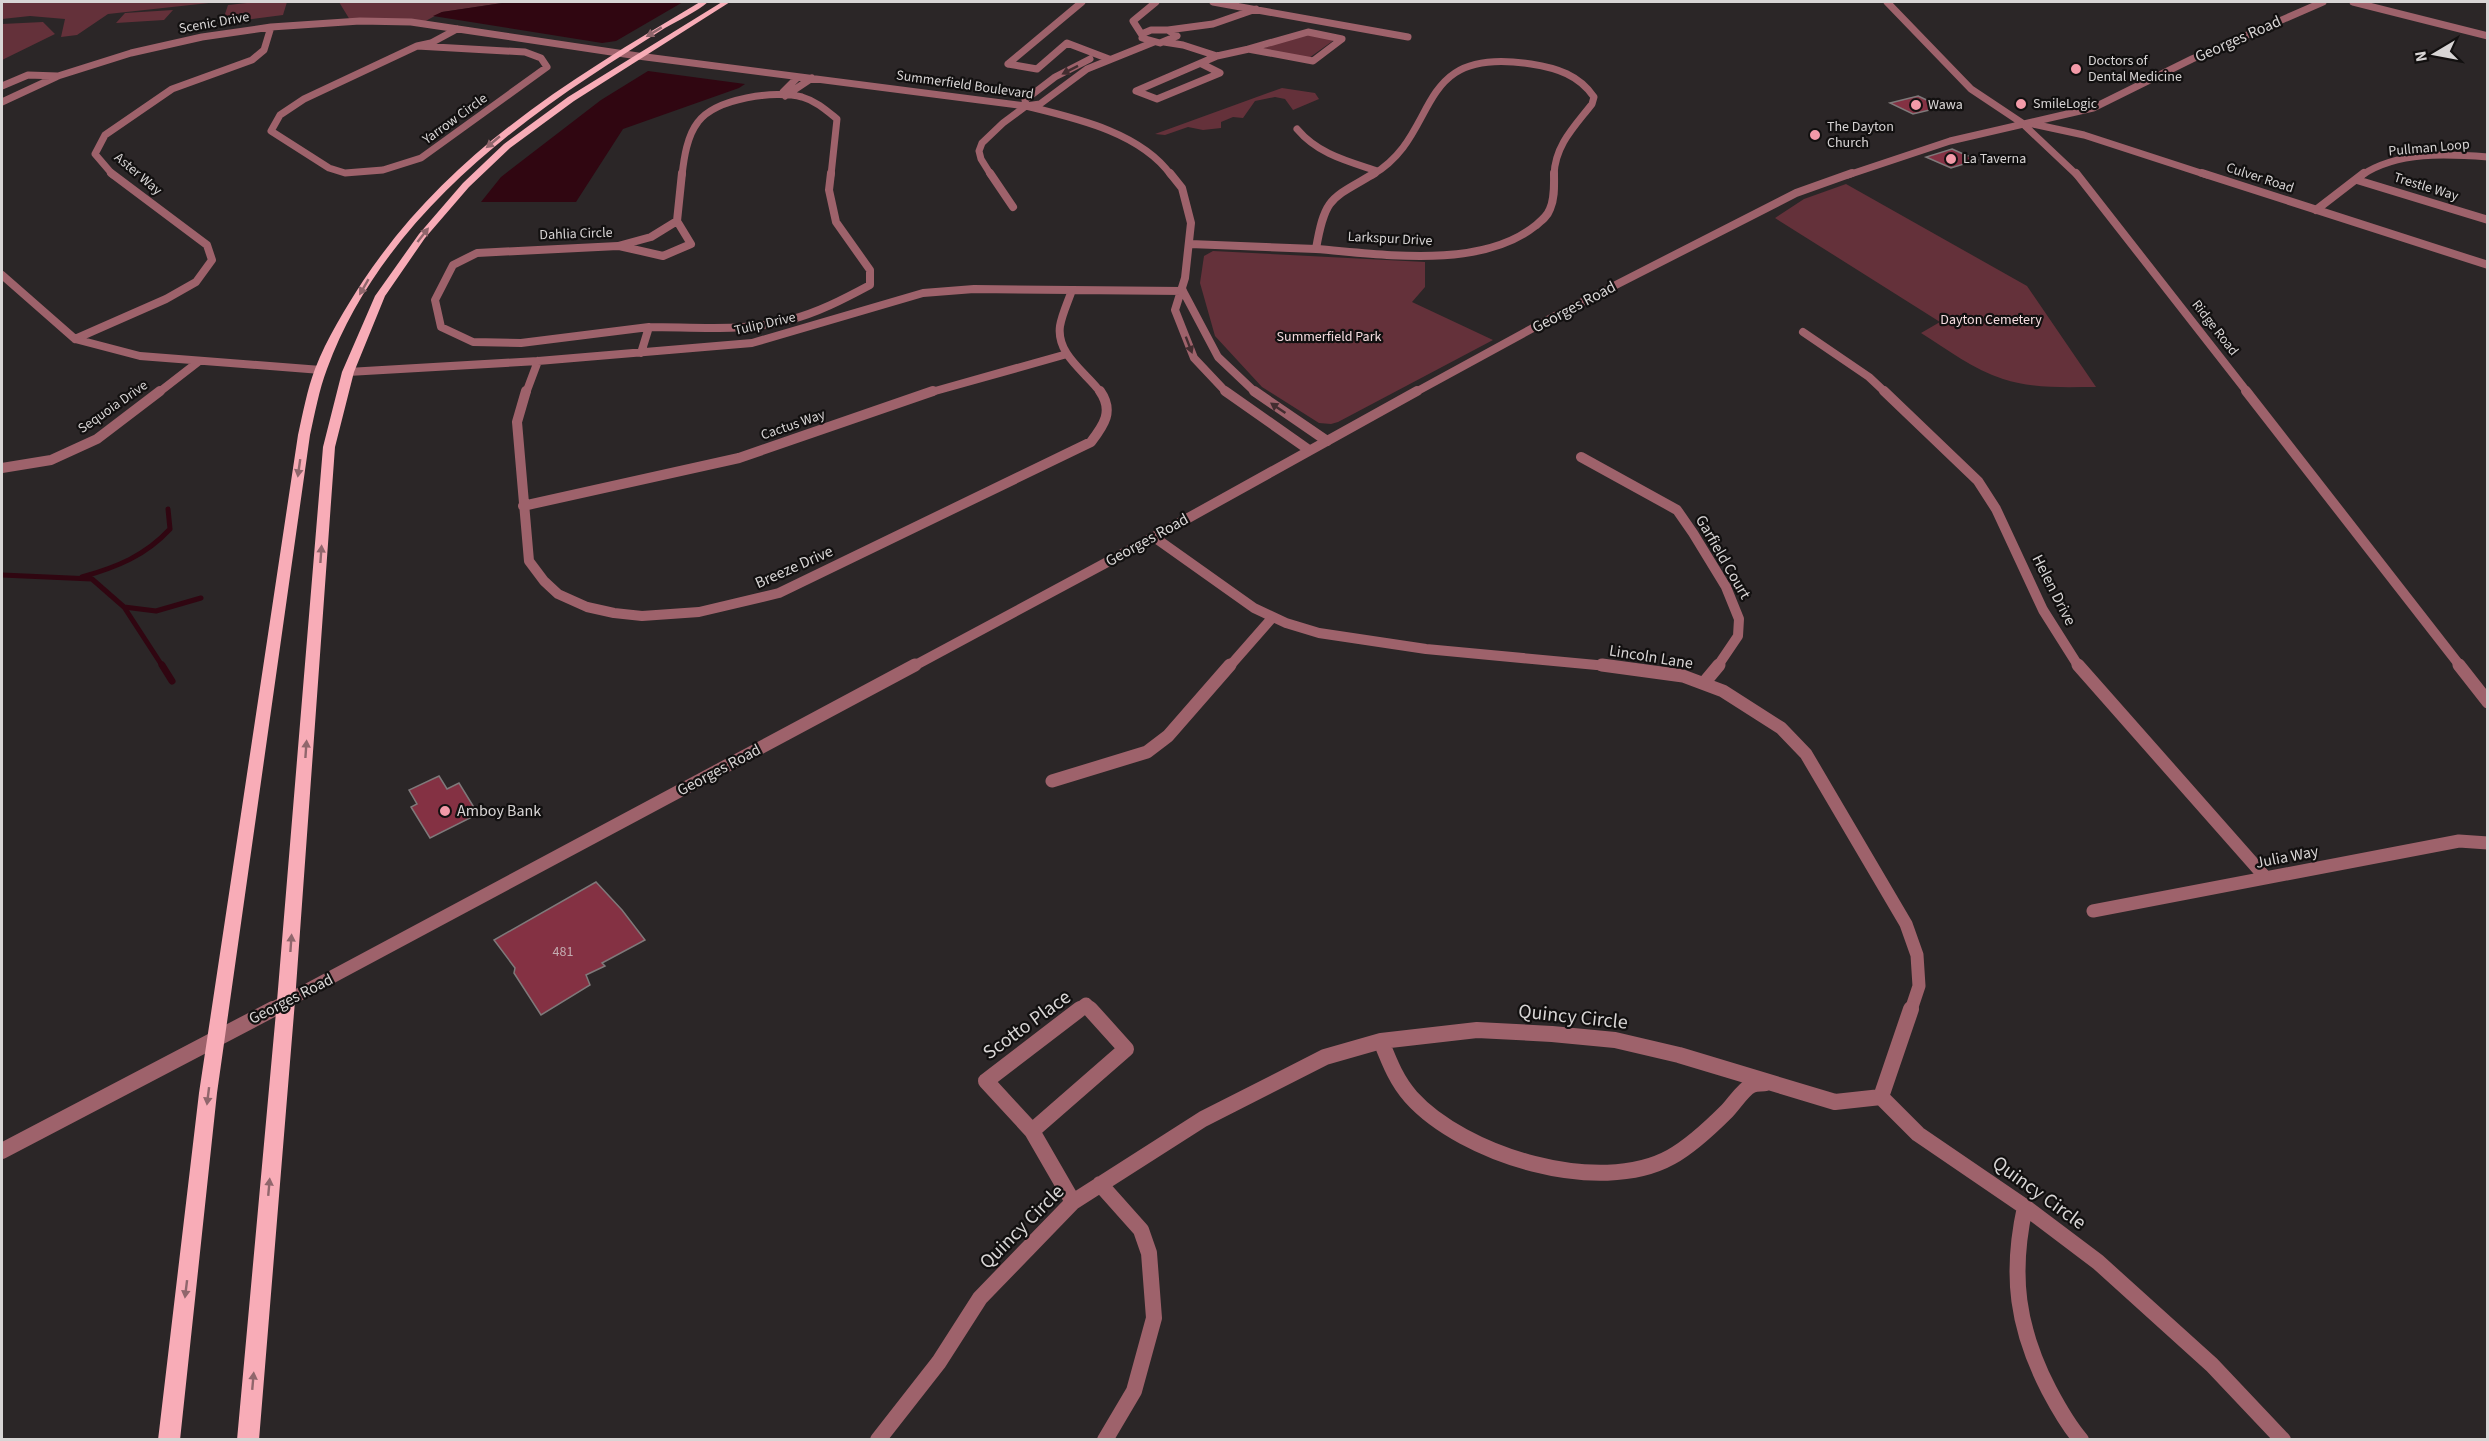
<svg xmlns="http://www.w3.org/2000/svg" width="2489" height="1441" font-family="'Source Sans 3',sans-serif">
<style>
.green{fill:#64313a}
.water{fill:#300611}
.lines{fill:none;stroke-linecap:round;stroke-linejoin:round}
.stream-far1{stroke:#300611;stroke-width:5}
.stream{stroke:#300611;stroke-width:7}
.building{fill:#843143;stroke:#7f797a;stroke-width:1.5}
.minor-far4{stroke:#9e626b;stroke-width:7}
.minor-far3{stroke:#9e626b;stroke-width:8}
.minor-far2{stroke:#9e626b;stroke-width:10}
.minor-far1{stroke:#9e626b;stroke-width:13}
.minor{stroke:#9e626b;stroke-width:16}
.tertiary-far4{stroke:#9e626b;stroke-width:7}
.tertiary-far3{stroke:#9e626b;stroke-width:8}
.tertiary-far2{stroke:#9e626b;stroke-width:10}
.tertiary-far1{stroke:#9e626b;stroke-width:13}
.tertiary{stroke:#9e626b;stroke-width:16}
.primary{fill:#f8acb7;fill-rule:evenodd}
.oneway{fill:#90666c}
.oneway2{fill:#432d30}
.poi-dot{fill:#f39aa8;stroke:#121010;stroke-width:2}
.labels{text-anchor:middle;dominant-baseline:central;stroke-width:4.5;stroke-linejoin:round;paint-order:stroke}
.far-street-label{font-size:14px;fill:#d8d5d5;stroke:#121010}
.far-poi-label{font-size:14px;fill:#d8d5d5;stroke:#121010;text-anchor:start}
.far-park-label{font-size:14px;fill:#f5dbdf;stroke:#121010}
.number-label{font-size:14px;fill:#c3acb0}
.street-label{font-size:16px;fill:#d8d5d5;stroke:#121010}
.poi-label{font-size:16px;fill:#d8d5d5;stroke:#121010;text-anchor:start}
.near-street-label{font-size:20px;fill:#d8d5d5;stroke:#121010}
</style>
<rect width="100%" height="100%" fill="#2b2627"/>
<path class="green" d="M2,2H218L108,14L77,35L61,37L65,19L30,16L2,19Z
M256,2H287L283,15L222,23L228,5Z
M339,2H509L442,12L422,23L350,20Z
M173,10L164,20L116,23L125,13Z
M43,22L55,34L2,60V24Z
M1307,34L1334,40L1309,58L1260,49Z
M1282,88L1315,93L1319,99L1293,110L1285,99L1275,97L1255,101L1243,118L1233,117L1221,122V128L1203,130L1188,127L1165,135L1155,134Z
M1846,184L2027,286L2096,387C2065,387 2033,389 2003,379C1974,370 1947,349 1921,333L1940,322L1775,218L1804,199Z
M1213,251L1425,262V287L1412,302L1493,340L1338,422L1331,424L1319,423L1262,387L1215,336L1200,283L1204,256Z"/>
<path class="water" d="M509,2H683L616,41L602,43L433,16L442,12Z
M648,71L745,84L739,88L623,129L576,202H481L501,177L601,100Z"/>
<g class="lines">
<path class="stream-far1" d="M2,575L92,579L124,607L163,667
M82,577C117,567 145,556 170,529L168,509
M124,607L156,611L201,598"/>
<path class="stream" d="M162,665L172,681"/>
</g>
<path class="building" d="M1918,96L1942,107L1913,114L1890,103Z
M1952,149L1977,160L1951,168L1926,157Z
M439,776L447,789L459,783L478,814L430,838L411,807L417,804L409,790Z
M596,882L622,910L645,940L602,963L605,966L586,975L590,985L541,1015L514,973L515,968L494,940Z"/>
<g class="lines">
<path class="minor-far4" d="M1213,2L1408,37
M2353,2L2488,36
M1151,30H1168L1177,36L1160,43L1142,38L1144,33Z
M1168,30L1213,24L1256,9
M1308,32L1342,39L1313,61L1248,49Z
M1142,35L1133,21L1156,2
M1164,42L1183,45L1217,56L1249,49
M417,46L525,52L541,58L547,67L421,158L383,170L345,173L329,168L271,131L280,115L304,99Z
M417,46L431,43L457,29
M1008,64L1037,69L1067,43L1109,59
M1008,64L1082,2
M1202,64L1220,73L1157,99L1136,91L1217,56
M798,77L783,92L785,96L812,78
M2,86L28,75L58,76
M2,102L58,76L131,53L202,37L271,27L360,21L411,22L638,56L1026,106C1075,118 1140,132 1171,175
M1026,106L1025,100L1055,77L1090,59
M1297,129C1318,154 1347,161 1377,171
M113,175L95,154L105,135L172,89L252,60L264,50L271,27
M682,175C684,158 687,136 698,122C716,98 775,90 802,97C816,101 826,110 837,119L831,175
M991,175L981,159L979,151L982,143L1003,123L1026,106L1040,104L1087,69L1154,42
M1372,175C1443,134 1410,45 1531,64C1557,68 1579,75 1594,97L1592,104C1575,126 1555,145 1554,175
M2362,175C2398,151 2447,154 2488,157"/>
<path class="minor-far3" d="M990,173L1013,207
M1170,173L1182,188L1191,223L1185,278L1175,310L1194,358L1227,393
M2357,180L2488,220
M2316,210L2364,173
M1190,244L1316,249
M619,246L663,256L691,244L677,221
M1316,249C1381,254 1480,270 1535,226C1541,221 1547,217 1550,209C1555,198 1554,185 1554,173
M1316,249C1325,196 1331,199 1375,173
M2,275L75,339L140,356L321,370
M1072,290C1068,302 1062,314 1060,326C1056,355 1087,373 1101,393
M1183,291L1218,357L1256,393
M649,327C695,327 744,332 789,320C817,313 844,299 870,285V270L836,222L829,190L831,173
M649,327L521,343L473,342L441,327L435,300L453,265L477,253L618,246L651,237L677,221L682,173
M1803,332L1869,377L1886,393
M75,339L166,299L196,282L212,260L207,245L111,173
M641,353L649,327
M348,372L538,361L752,343L923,293L974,289L1183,291
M158,393L198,362
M526,393L538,361
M928,393L1067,354"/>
<path class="minor-far2" d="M526,391L517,422L529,561L544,581L558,594L587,607L614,613L642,616L699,612L779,593L1091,442C1104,425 1114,411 1100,391
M1225,391L1309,450
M1254,391L1327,441
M1884,391L1978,481L1996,509L2043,610L2079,667
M1581,457L1677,510L1693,533L1726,587L1739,619L1738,636L1717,667
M2,468L51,460L97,439L160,391
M523,506L739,458L933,391
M1154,537L1254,608L1286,623L1319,633L1426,649L1618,667
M1229,667L1272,618"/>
<path class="minor-far1" d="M1602,665L1683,676L1723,691L1781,728L1806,754L1906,924L1917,955L1919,986L1911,1010
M2078,665L2266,878
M1704,683L1719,665
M1052,781L1147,752L1168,736L1230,665
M2093,911L2459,841L2488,843
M1078,1010L1086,1004L1092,1010"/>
<path class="minor" d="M1381,1041C1389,1061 1396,1080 1411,1097C1463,1155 1599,1197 1671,1157C1691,1146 1710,1128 1727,1111C1734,1104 1743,1089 1752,1085C1756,1083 1762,1084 1766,1083
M1881,1097L1911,1009
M1032,1131L1073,1202
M1032,1131L986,1081L1080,1009
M1032,1131L1126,1049L1090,1009
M1100,1184L1141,1230L1149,1253L1154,1318L1134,1391L1105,1440
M2025,1207C2010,1275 2017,1328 2049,1390C2058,1407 2068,1425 2081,1440
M878,1440L939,1362L980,1298L1073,1202L1203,1119L1325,1057L1381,1041L1477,1030L1552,1034L1615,1040L1679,1055L1835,1102L1881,1097L1918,1134L2025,1207L2098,1262L2212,1365L2283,1440"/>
<path class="tertiary-far4" d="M1887,2L1971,89L2022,123L2077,175
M2033,124L2084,135L2207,175
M1848,175L1950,141L2093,108L2192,59L2323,2"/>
<path class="tertiary-far3" d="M2076,173L2248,393
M2202,173L2488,265
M1414,393L1555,316L1796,193L1852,173"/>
<path class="tertiary-far2" d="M2246,391L2461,667
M912,667L1154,537L1417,391"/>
<path class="tertiary-far1" d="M2459,665L2488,702
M270,1010L915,665"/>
<path class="tertiary" d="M2,1151L273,1009"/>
<path class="primary" d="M700,2H708C696,12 679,20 665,28C640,44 614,60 589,77C480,149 373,243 327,369C319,390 315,413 310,435L217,1093L180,1440H158L199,1093L298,435C303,413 307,390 315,369C327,338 345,309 363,281C450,151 569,80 700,2Z
M722,2H730L574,101L510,148L469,187L425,238L385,296L354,372L335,447L295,1001L259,1440H237L277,1001L323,447L342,372L375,296L419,234L463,183L504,144L568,97Z"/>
</g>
<defs><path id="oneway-solid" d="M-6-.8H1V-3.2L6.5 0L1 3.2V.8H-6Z" transform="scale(1.5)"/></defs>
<g class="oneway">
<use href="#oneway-solid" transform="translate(654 32) rotate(149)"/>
<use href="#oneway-solid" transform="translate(493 142) rotate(140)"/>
<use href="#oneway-solid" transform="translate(423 235) rotate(-52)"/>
<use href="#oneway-solid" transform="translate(364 287) rotate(120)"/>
<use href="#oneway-solid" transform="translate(299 468) rotate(98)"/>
<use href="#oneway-solid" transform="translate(321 554) rotate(-86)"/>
<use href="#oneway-solid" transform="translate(306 749) rotate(-86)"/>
<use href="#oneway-solid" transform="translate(291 943) rotate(-86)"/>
<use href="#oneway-solid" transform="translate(208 1096) rotate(97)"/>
<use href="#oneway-solid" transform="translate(269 1187) rotate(-85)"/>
<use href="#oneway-solid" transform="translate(186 1289) rotate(97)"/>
<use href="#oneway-solid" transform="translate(253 1381) rotate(-85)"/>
</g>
<g class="oneway2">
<use href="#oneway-solid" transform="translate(1070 70) rotate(153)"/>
<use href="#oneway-solid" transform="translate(1189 345) rotate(69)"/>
<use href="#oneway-solid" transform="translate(1278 408) rotate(-146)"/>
</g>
<g class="poi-dot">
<circle cx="2076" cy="69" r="6"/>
<circle cx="2021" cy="104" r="6"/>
<circle cx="1916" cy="105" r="6"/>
<circle cx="1815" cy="135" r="6"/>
<circle cx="1951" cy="159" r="6"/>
<circle cx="445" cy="811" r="6"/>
</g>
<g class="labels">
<g class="far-street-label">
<text transform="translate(214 23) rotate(-10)">Scenic Drive</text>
<text transform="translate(965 85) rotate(8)">Summerfield Boulevard</text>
<text transform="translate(455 119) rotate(-36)">Yarrow Circle</text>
<text transform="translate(2429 148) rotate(-5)">Pullman Loop</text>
<text transform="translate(138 174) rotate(40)">Aster Way</text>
<text transform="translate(2260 178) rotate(18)">Culver Road</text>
<text transform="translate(2426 187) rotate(17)">Trestle Way</text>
<text transform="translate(576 234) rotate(-2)">Dahlia Circle</text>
<text transform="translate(1390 239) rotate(3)">Larkspur Drive</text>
<text transform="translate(765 324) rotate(-13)">Tulip Drive</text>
<text transform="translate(2215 328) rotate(52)">Ridge Road</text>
<text transform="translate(113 407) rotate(-35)">Sequoia Drive</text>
<text transform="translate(793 425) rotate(-19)">Cactus Way</text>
</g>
<g class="far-poi-label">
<text x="2088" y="61">Doctors of<tspan x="2088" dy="16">Dental Medicine</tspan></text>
<text x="2033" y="104">SmileLogic</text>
<text x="1928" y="105">Wawa</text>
<text x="1827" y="127">The Dayton<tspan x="1827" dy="16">Church</tspan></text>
<text x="1963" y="159">La Taverna</text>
</g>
<g class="far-park-label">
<text x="1991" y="320">Dayton Cemetery</text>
<text x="1329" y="337">Summerfield Park</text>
</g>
<g class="number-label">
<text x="563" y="952">481</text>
</g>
<g class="street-label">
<text transform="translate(2238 39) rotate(-24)">Georges Road</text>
<text transform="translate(1574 307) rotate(-28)">Georges Road</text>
<text transform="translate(1147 540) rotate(-29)">Georges Road</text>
<text transform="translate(1723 557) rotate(60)">Garfield Court</text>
<text transform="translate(794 567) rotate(-24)">Breeze Drive</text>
<text transform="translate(2054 590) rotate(63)">Helen Drive</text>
<text transform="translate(1651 657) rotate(9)">Lincoln Lane</text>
<text transform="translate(719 770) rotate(-28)">Georges Road</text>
<text transform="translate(2287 857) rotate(-11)">Julia Way</text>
<text transform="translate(291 999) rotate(-27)">Georges Road</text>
</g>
<g class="poi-label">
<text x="457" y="811">Amboy Bank</text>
</g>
<g class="near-street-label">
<text transform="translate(1573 1017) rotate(6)">Quincy Circle</text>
<text transform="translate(1027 1025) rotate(-36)">Scotto Place</text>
<text transform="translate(2039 1193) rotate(36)">Quincy Circle</text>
<text transform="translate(1022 1227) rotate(-45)">Quincy Circle</text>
</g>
</g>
<rect width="2489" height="1441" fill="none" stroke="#d8d5d5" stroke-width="6"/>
<g transform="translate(2435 54) rotate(260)" stroke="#121010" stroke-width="4.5" paint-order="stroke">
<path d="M0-4.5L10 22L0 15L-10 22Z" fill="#d8d5d5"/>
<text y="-9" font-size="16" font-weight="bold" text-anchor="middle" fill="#d8d5d5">N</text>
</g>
</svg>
